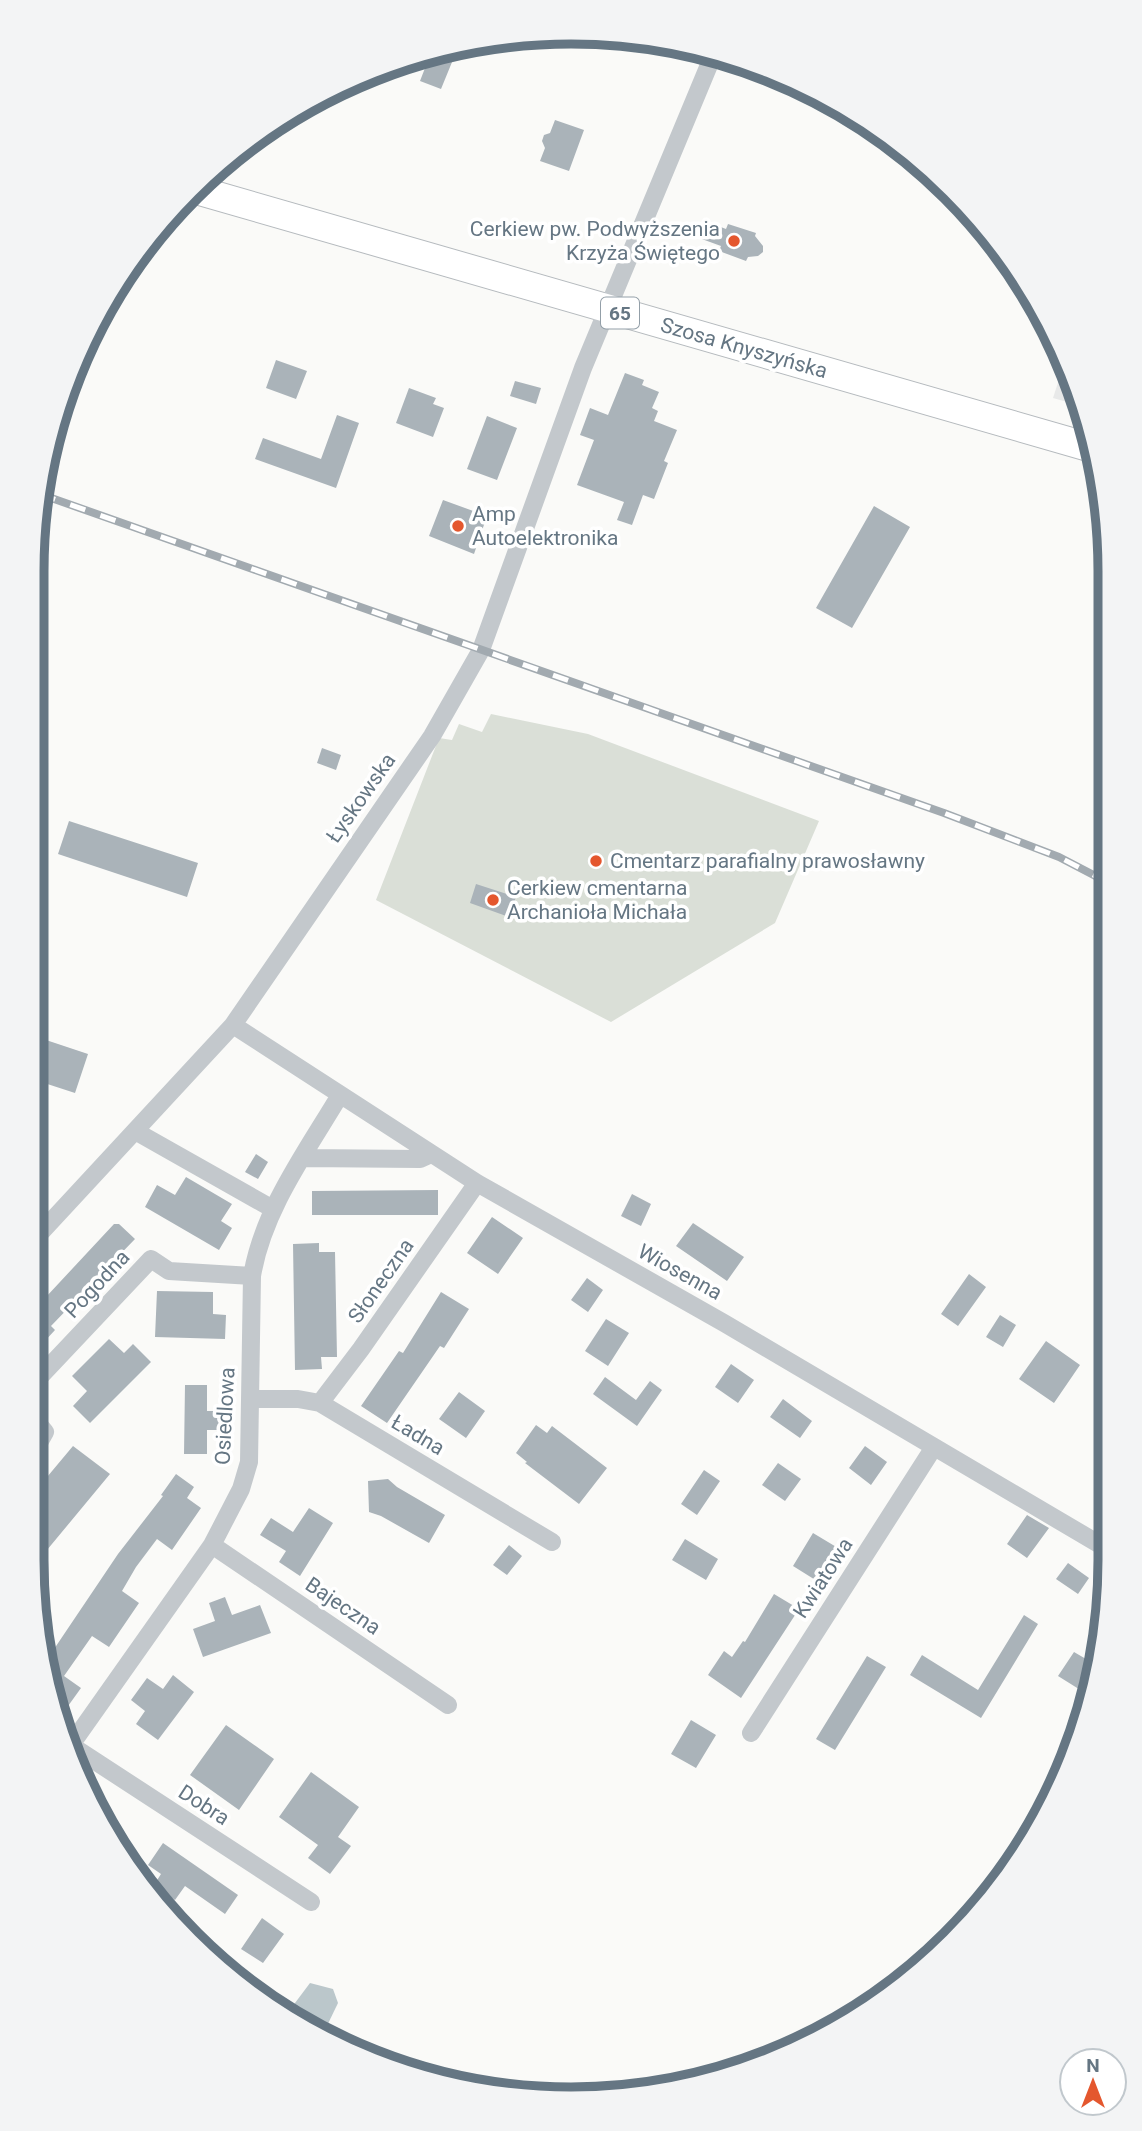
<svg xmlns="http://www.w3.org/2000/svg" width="1142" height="2131" font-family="Roboto,sans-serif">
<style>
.built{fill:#e8e9e9}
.green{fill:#dadfd7}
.water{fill:#bbc7cb}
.building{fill:#aab3b9}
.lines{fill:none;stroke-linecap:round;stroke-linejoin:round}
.primary-casing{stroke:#b5babe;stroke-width:30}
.minor{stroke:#c3c8cc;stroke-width:18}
.primary{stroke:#fff;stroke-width:28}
.rail-casing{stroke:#a2aab0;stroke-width:8}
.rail{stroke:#fff;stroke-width:5;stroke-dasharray:16;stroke-linecap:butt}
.poi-dot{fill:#e4572e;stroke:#fff;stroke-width:2.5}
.labels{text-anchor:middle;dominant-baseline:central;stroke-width:7;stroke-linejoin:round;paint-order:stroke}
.shield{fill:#fff;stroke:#939fa8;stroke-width:2}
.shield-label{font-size:19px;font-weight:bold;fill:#657683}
.poi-label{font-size:21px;fill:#657683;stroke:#fff;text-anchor:start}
.street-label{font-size:21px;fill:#657683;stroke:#fff}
.rim{fill:none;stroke:#657683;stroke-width:9}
</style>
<rect width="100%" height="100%" fill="#fafaf8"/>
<path class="built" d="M1066,358L1070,365L1081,406L1053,398Z"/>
<path class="green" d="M491,714L588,734L819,821L775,923L611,1022L376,900L439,738L452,740L459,724L482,732Z"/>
<path class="water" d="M310,1983L333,1989L338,2003L324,2032L286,2015Z"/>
<path class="building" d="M459,45L441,89L420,81L432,50Z
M555,120L584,130L569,171L540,161L545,148L542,141L544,135L550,133Z
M705,221L726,229L728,224L756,233L755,236L763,246V252L758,256L748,257L746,261L719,251L721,246L699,238Z
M276,360L307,371L296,399L266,388Z
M625,373L644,380L642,385L659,392L652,408L658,411L654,421L677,430L664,461L668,463L654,499L643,495L632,525L617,520L624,502L577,485L594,440L580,435L590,408L608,415Z
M515,381L541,388L536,404L510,396Z
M409,388L436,398L433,404L444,408L433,437L396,423Z
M337,415L359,423L336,488L255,459L263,438L321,459Z
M487,416L517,428L497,480L467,469Z
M443,500L487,516L474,554L429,536Z
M874,506L910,527L852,628L816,608Z
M322,748L341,755L336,770L317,763Z
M69,821L198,863L187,897L58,854Z
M476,884L516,897L509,917L470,903Z
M43,1039L88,1054L75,1093L32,1079V1072Z
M256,1154L268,1162L258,1179L245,1172Z
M186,1177L232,1204L221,1221L232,1228L219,1250L145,1207L157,1185L175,1195Z
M438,1190V1215H312V1191Z
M632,1194L651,1204L641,1226L621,1216Z
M492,1217L523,1238L498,1274L467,1253Z
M693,1223L744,1257L727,1281L676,1246Z
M114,1224H119L135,1239L51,1326L55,1330L32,1355V1312Z
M319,1243V1252H335L337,1357H321L322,1369L295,1370L293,1244Z
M969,1274L986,1287L958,1326L941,1314Z
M587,1278L603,1290L588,1312L571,1300Z
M157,1291L213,1292V1314L226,1315L225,1339L155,1337Z
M441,1292L469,1309L444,1348L440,1346L387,1423L361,1406L399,1351L403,1353Z
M1000,1315L1016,1325L1003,1347L986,1337Z
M606,1319L629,1333L608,1366L585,1351Z
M109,1339L124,1353L133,1344L151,1362L90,1423L73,1406L87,1391L72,1376Z
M1046,1341L1080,1365L1054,1403L1019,1379Z
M731,1364L754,1380L738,1403L715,1387Z
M605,1377L636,1400L650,1381L662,1390L637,1426L593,1394Z
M185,1385H207V1411H224L225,1430H207V1454H184Z
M459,1392L485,1411L466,1438L439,1419Z
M783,1399L812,1421L800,1438L770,1417Z
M536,1425L547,1433L552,1426L607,1468L579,1504L525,1463L527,1462L516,1453Z
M73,1446L110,1474L47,1550L32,1537V1495Z
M865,1446L887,1462L871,1485L849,1468Z
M778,1463L801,1479L785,1501L762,1485Z
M704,1470L720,1481L697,1515L681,1504Z
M176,1474L194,1487L187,1498L201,1508L172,1550L157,1539L136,1567L122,1591L139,1603L109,1647L92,1636L64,1676L81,1688L58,1720L48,1658L118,1554L163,1496L161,1495Z
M388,1479L397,1487L445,1515L429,1543L381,1516L369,1512L368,1481Z
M309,1508L333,1523L300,1576L279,1562L286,1551L260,1535L271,1518L293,1532Z
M1027,1515L1049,1528L1027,1558L1007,1544Z
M813,1533L838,1548L817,1581L793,1566Z
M685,1539L718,1559L706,1580L672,1560Z
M509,1545L522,1556L507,1575L493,1565Z
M1068,1563L1089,1578L1078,1594L1056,1579Z
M774,1594L799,1609L741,1698L708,1675L724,1651L732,1657L743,1641L745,1642Z
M225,1597L232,1615L260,1605L271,1633L203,1657L193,1629L215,1621L209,1603Z
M1024,1615L1038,1624L981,1718L910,1675L922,1655L978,1690Z
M1074,1652L1098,1666L1082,1691L1058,1676Z
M867,1656L886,1667L835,1750L816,1739Z
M173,1675L194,1692L158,1740L136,1724L145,1711L131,1700L147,1678L163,1689Z
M691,1720L716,1735L696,1768L671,1754Z
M226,1725L274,1759L239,1810L190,1775Z
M311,1772L359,1807L338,1837L351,1846L330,1874L308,1858L318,1845L279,1817Z
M163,1843L238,1895L225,1914L185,1886L175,1900L154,1885L161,1874L148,1865Z
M262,1918L284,1934L263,1963L241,1949Z"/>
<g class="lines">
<g class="primary-casing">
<path id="primary" d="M193,189L1092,448"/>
</g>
<path class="minor" d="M233,1025L477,1183L724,1323L1109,1550
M135,1131L273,1209
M303,1158L420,1159L431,1154
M32,1242L233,1025L432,736L481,650L583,368L714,53
M32,1385L151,1259L169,1271L252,1276
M251,1399H298L320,1403L552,1542
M320,1403L361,1349L477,1183
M32,1455L45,1432L32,1416
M212,1545L448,1705
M751,1733L934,1447
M72,1746L311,1902
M68,1749L212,1545L241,1489L249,1462L252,1276C263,1210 306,1152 340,1095"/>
<use href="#primary" class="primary"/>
<g class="rail-casing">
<path id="rail" d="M40,494L944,813L1059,857L1107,882"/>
</g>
<use href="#rail" class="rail"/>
</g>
<g class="poi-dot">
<circle cx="734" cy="241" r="7"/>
<circle cx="458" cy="526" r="7"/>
<circle cx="596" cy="861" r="7"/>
<circle cx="493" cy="900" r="7"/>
</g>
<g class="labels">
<rect class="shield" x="601" y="297.5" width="38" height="31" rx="5"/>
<g class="shield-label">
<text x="620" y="313">65</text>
</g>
<g class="poi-label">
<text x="720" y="229" text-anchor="end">Cerkiew pw. Podwyższenia<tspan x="720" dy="24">Krzyża Świętego</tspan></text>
<text x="472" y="514">Amp<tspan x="472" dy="24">Autoelektronika</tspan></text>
<text x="610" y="861">Cmentarz parafialny prawosławny</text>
<text x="507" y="888">Cerkiew cmentarna<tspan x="507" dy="24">Archanioła Michała</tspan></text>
</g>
<g class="street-label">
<text transform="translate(744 348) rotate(16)">Szosa Knyszyńska</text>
<text transform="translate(361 798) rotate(-55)">Łyskowska</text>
<text transform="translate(680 1272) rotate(29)">Wiosenna</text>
<text transform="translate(381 1281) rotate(-55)">Słoneczna</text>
<text transform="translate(97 1284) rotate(-47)">Pogodna</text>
<text transform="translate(225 1416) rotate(-87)">Osiedlowa</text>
<text transform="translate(418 1435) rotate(31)">Ładna</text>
<text transform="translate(823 1578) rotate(-57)">Kwiatowa</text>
<text transform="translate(343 1606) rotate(34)">Bajeczna</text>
<text transform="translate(204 1805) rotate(33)">Dobra</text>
</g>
</g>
<path d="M0 0H1142V2131H0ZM571 44H571A527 527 0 0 1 1098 571V1560A527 527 0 0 1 571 2087H571A527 527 0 0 1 44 1560V571A527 527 0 0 1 571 44Z" fill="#f3f4f5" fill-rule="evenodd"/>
<path class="rim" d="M571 44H571A527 527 0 0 1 1098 571V1560A527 527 0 0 1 571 2087H571A527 527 0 0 1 44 1560V571A527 527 0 0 1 571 44Z"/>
<g transform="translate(1093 2082)"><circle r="33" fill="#ffffff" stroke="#c1c8cd" stroke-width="2"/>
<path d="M0-5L12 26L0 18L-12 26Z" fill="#e4572e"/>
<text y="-10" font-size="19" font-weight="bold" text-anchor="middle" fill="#657683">N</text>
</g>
</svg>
